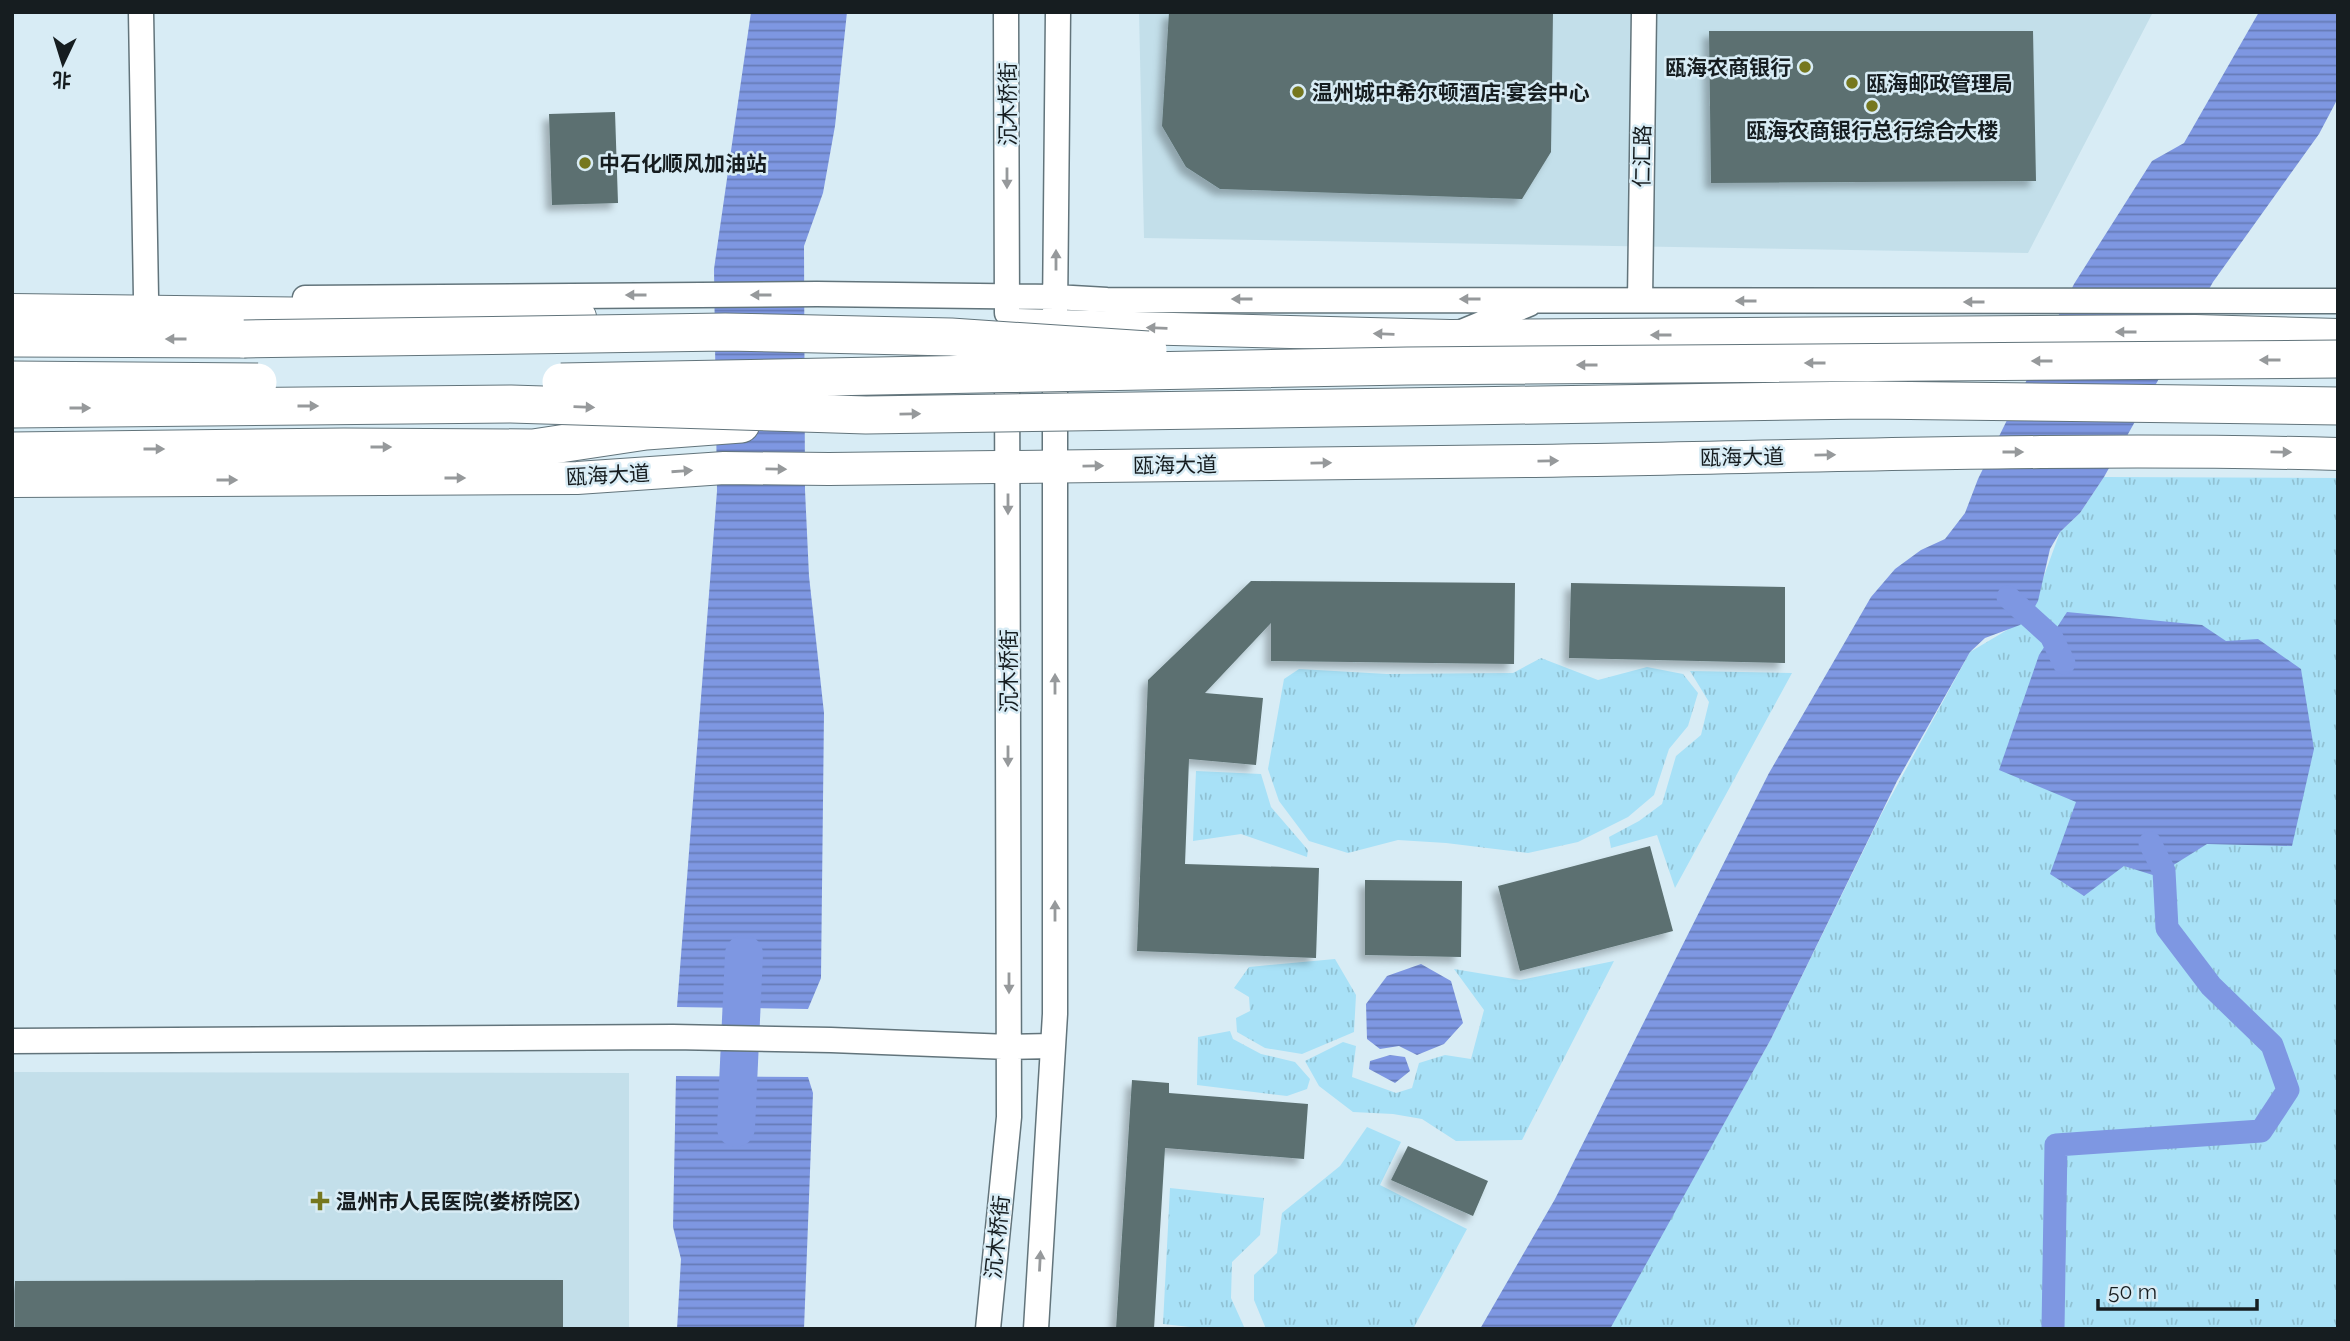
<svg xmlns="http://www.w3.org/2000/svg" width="2350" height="1341" font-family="Raleway,'Noto Sans SC',sans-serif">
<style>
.built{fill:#c3dfea}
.grass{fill:url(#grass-tufts)}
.water{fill:url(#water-rules)}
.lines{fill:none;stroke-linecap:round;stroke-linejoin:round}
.canal{stroke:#7e97e2;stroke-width:23}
.river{stroke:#7e97e2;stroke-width:38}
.building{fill:#5b7071;filter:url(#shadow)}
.minor-casing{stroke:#62747b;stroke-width:27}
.major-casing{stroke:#62747b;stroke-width:34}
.highway-casing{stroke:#62747b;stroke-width:39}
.minor{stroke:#fff;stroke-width:24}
.major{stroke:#fff;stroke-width:32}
.highway{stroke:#fff;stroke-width:37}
.highway-bridge-casing{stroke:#62747b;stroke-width:39;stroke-linecap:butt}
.highway-bridge{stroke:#fff;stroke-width:37}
.oneway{fill:#96999b}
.poi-dot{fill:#76781f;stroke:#d8ecf5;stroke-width:2.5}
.labels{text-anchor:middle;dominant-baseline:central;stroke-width:5;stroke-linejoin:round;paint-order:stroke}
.poi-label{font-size:21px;font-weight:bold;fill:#161d20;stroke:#d8ecf5;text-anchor:start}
.street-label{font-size:21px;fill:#161d20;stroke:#d8ecf5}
</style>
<defs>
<pattern id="grass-tufts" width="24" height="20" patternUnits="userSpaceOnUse" patternTransform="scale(1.75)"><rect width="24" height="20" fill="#a8e1f7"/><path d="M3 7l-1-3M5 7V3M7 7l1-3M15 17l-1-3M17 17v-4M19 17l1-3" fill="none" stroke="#90c1d3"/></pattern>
<pattern id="water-rules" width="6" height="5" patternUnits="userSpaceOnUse" patternTransform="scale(1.75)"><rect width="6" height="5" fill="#7e97e2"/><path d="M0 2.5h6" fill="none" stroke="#667bb7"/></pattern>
<filter id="shadow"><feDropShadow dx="-6" dy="6" stdDeviation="3.5" flood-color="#0004"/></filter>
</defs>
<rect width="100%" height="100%" fill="#d8ecf5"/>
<path class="built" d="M1139,12H2153L2028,253L1144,238Z
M12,1072L629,1073V1329H12Z"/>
<path class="grass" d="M2104,477L2338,478V1329H1609L1771,1039L1882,813L1970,652L2029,617L2060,532L2080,513Z
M1541,658L1598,680L1647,667L1683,674L1698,693L1688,726L1669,749L1654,795L1628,817L1578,842L1528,853L1446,843L1398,840L1348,853L1309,841L1279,801L1268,769L1284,679L1299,669L1387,674L1513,673Z
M1690,671L1792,673L1675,888L1657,835L1611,848L1609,837L1639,821L1662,804L1676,756L1701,735L1709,702Z
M1196,771L1261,774L1271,807L1308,850L1307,857L1241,834L1193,841Z
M1335,959L1356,995L1354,1032L1302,1054L1265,1048L1237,1032L1236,1018L1250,1011L1249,997L1234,988L1249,967Z
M1614,961L1522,1140L1456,1141L1422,1119L1393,1114L1353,1112L1319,1086L1305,1061L1343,1042L1356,1046L1352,1077L1396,1093L1412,1088L1419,1063L1445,1055L1471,1059L1484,1010L1454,969L1520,980Z
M1230,1031L1233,1039L1261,1054L1295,1062L1310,1079L1307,1089L1287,1096L1197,1085L1198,1037Z
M1367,1127L1401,1142L1380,1185L1467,1229L1413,1329H1266L1254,1300V1275L1277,1253L1282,1213L1340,1166Z
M1170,1188L1264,1198L1260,1235L1232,1262L1231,1298L1245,1329H1208L1163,1324Z"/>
<path class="water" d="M751,12H847L835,126L823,193L804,246L805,490L809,576L824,713L821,978L808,1009L677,1007L717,491L714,269Z
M2259,12H2338V98L2319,134L2213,282L2104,477L2080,513L2060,532L2050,549L2038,601L2029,617L2020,625L1985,638L1970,652L1897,781L1771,1039L1610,1329H1480L1555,1199L1769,773L1871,597L1895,569L1921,550L1945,539L1965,513L1978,479L2074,284L2152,161L2184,143Z
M2067,612L2202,625L2226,641L2258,639L2301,669L2314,749L2292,846L2207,844L2156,876L2124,866L2084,896L2050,874L2076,802L1999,770L2039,655Z
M1421,964L1451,981L1463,1023L1444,1044L1417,1055L1399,1046L1380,1049L1367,1039L1366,1004L1387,976Z
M1390,1055L1405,1057L1410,1071L1395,1083L1369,1069L1370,1061Z
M676,1076L808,1077L813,1093L804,1329H677L681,1259L673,1227Z"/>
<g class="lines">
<path class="canal" d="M2008,597L2051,636L2064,663
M2053,1329L2056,1145L2261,1131L2288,1090L2272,1045L2211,986L2167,928L2164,871L2150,843"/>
<path class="river" d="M736,1128L744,954"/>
</g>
<path class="building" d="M1169,12H1553L1551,152L1522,199L1220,189L1186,167L1162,126Z
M1709,31H2033L2036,181L1711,183Z
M615,112L618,203L552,205L549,114Z
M1251,581L1515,583L1514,664L1271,661V623L1205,693L1263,698L1256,765L1189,759L1185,864L1319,868L1316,958L1137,951L1148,680Z
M1571,583L1785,587V663L1569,658Z
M1650,846L1673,931L1520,971L1498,886Z
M1365,880L1462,881L1461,957L1365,955Z
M1132,1080L1169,1083V1093L1308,1104L1304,1159L1165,1148L1154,1329H1116Z
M1408,1146L1488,1181L1473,1216L1391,1180Z
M366,1280H563V1329H15V1281Z"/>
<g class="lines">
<g class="minor-casing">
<path id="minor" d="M141,12L146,297
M1006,12L1007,313
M305,298L817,294L1055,297L1107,300L2338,301
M1640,300L1644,12
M1055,314L1058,12
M1459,333L1529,304
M12,1041L673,1037L831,1040L1009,1047L1052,1046
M988,1329L1009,1117L1007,359
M1036,1329L1055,1014V357"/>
</g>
<g class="major-casing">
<path id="major" d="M12,310L580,317
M1016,325L1450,336L2195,331L2338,335
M12,481L577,478L724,468L829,469C1064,467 1299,465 1534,461C1802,457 2070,447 2338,454"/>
</g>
<g class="highway-casing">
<path id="highway" d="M12,338L244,339
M12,451L344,447L533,448L646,431L741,424"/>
</g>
<use href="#minor" class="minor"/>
<use href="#major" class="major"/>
<use href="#highway" class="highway"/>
<g class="highway-bridge-casing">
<path id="highway-bridge" d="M244,339L725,332L951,337L1148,350
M12,380L258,382
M561,382L1407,366L2338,359
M12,409L511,404L866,415L1868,400L2338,406"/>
</g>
<use href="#highway-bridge" class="highway-bridge"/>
</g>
<defs><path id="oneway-solid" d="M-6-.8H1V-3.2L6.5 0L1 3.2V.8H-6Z" transform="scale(1.75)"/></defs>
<g class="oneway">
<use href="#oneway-solid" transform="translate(1007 178) rotate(90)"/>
<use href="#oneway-solid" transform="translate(1056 260) rotate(-90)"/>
<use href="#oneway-solid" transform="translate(636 295) rotate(180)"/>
<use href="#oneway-solid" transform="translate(761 295) rotate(180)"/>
<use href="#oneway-solid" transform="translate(1242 299) rotate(180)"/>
<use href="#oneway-solid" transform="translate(1470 299) rotate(-180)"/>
<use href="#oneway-solid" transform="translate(1746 301) rotate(-180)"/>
<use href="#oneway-solid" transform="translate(1974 302) rotate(-180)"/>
<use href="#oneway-solid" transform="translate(1157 328) rotate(-178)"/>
<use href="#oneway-solid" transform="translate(2126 332) rotate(180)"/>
<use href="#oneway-solid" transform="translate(1384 334) rotate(-178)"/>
<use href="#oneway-solid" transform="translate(1661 335) rotate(180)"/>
<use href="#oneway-solid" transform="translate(176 339) rotate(-180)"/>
<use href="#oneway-solid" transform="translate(2270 360) rotate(180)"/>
<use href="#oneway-solid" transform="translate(2042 361) rotate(180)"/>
<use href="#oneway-solid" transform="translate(1815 363) rotate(180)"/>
<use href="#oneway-solid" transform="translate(1587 365) rotate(180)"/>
<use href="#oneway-solid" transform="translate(308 406)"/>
<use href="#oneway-solid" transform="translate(584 407) rotate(2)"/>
<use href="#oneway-solid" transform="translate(80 408)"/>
<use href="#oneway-solid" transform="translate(910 414) rotate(-1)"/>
<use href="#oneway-solid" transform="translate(381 447)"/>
<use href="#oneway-solid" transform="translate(154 449)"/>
<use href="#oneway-solid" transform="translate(2013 452)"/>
<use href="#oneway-solid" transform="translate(2281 452) rotate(1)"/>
<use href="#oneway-solid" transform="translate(1825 455) rotate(-1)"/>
<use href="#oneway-solid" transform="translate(1548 461) rotate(-1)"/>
<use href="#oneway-solid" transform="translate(1321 463) rotate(-1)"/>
<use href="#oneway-solid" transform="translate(1093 466) rotate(-1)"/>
<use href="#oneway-solid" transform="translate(776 469) rotate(1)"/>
<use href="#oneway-solid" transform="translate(682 471) rotate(-4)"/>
<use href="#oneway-solid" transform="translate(455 478)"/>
<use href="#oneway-solid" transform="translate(227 480)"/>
<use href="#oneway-solid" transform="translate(1008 504) rotate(90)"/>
<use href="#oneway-solid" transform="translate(1055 684) rotate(-90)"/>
<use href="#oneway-solid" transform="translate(1008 756) rotate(90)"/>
<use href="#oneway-solid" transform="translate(1055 911) rotate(-90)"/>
<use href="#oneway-solid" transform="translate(1009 983) rotate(90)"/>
<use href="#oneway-solid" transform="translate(1040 1261) rotate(-87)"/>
</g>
<g class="poi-dot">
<circle cx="1805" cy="67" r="7"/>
<circle cx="1852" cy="83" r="7"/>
<circle cx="1298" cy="92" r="7"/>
<circle cx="1872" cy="106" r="7"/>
<circle cx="585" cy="163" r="7"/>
<path d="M316.5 1190.5h7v7h7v7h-7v7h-7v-7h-7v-7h7z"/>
</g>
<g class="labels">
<g class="poi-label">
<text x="1791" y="67" text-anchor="end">瓯海农商银行</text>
<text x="1866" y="83">瓯海邮政管理局</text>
<text x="1312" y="92">温州城中希尔顿酒店·宴会中心</text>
<text x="1872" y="130" text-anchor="middle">瓯海农商银行总行综合大楼</text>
<text x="599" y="163">中石化顺风加油站</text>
<text x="336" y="1201">温州市人民医院(娄桥院区)</text>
</g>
<g class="street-label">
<text transform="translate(1007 104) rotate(-90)">沉木桥街</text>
<text transform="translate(1642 156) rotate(-89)">仁汇路</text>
<text transform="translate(1742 457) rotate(-1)">瓯海大道</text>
<text transform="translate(1175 465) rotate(-1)">瓯海大道</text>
<text transform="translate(608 475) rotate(-3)">瓯海大道</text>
<text transform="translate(1008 671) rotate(-90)">沉木桥街</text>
<text transform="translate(997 1237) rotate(-84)">沉木桥街</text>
</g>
</g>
<rect width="2350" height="1341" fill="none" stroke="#161d20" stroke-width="28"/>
<g transform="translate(63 63) rotate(184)" stroke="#d8ecf5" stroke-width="5" paint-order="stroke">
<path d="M0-5L12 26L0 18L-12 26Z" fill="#161d20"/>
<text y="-10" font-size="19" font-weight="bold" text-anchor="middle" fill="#161d20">北</text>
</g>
<path d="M2098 1299v10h159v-10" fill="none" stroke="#161d20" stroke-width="3.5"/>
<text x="2108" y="1299" font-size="21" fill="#161d20" stroke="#d8ecf5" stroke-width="5" paint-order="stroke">50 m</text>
</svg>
